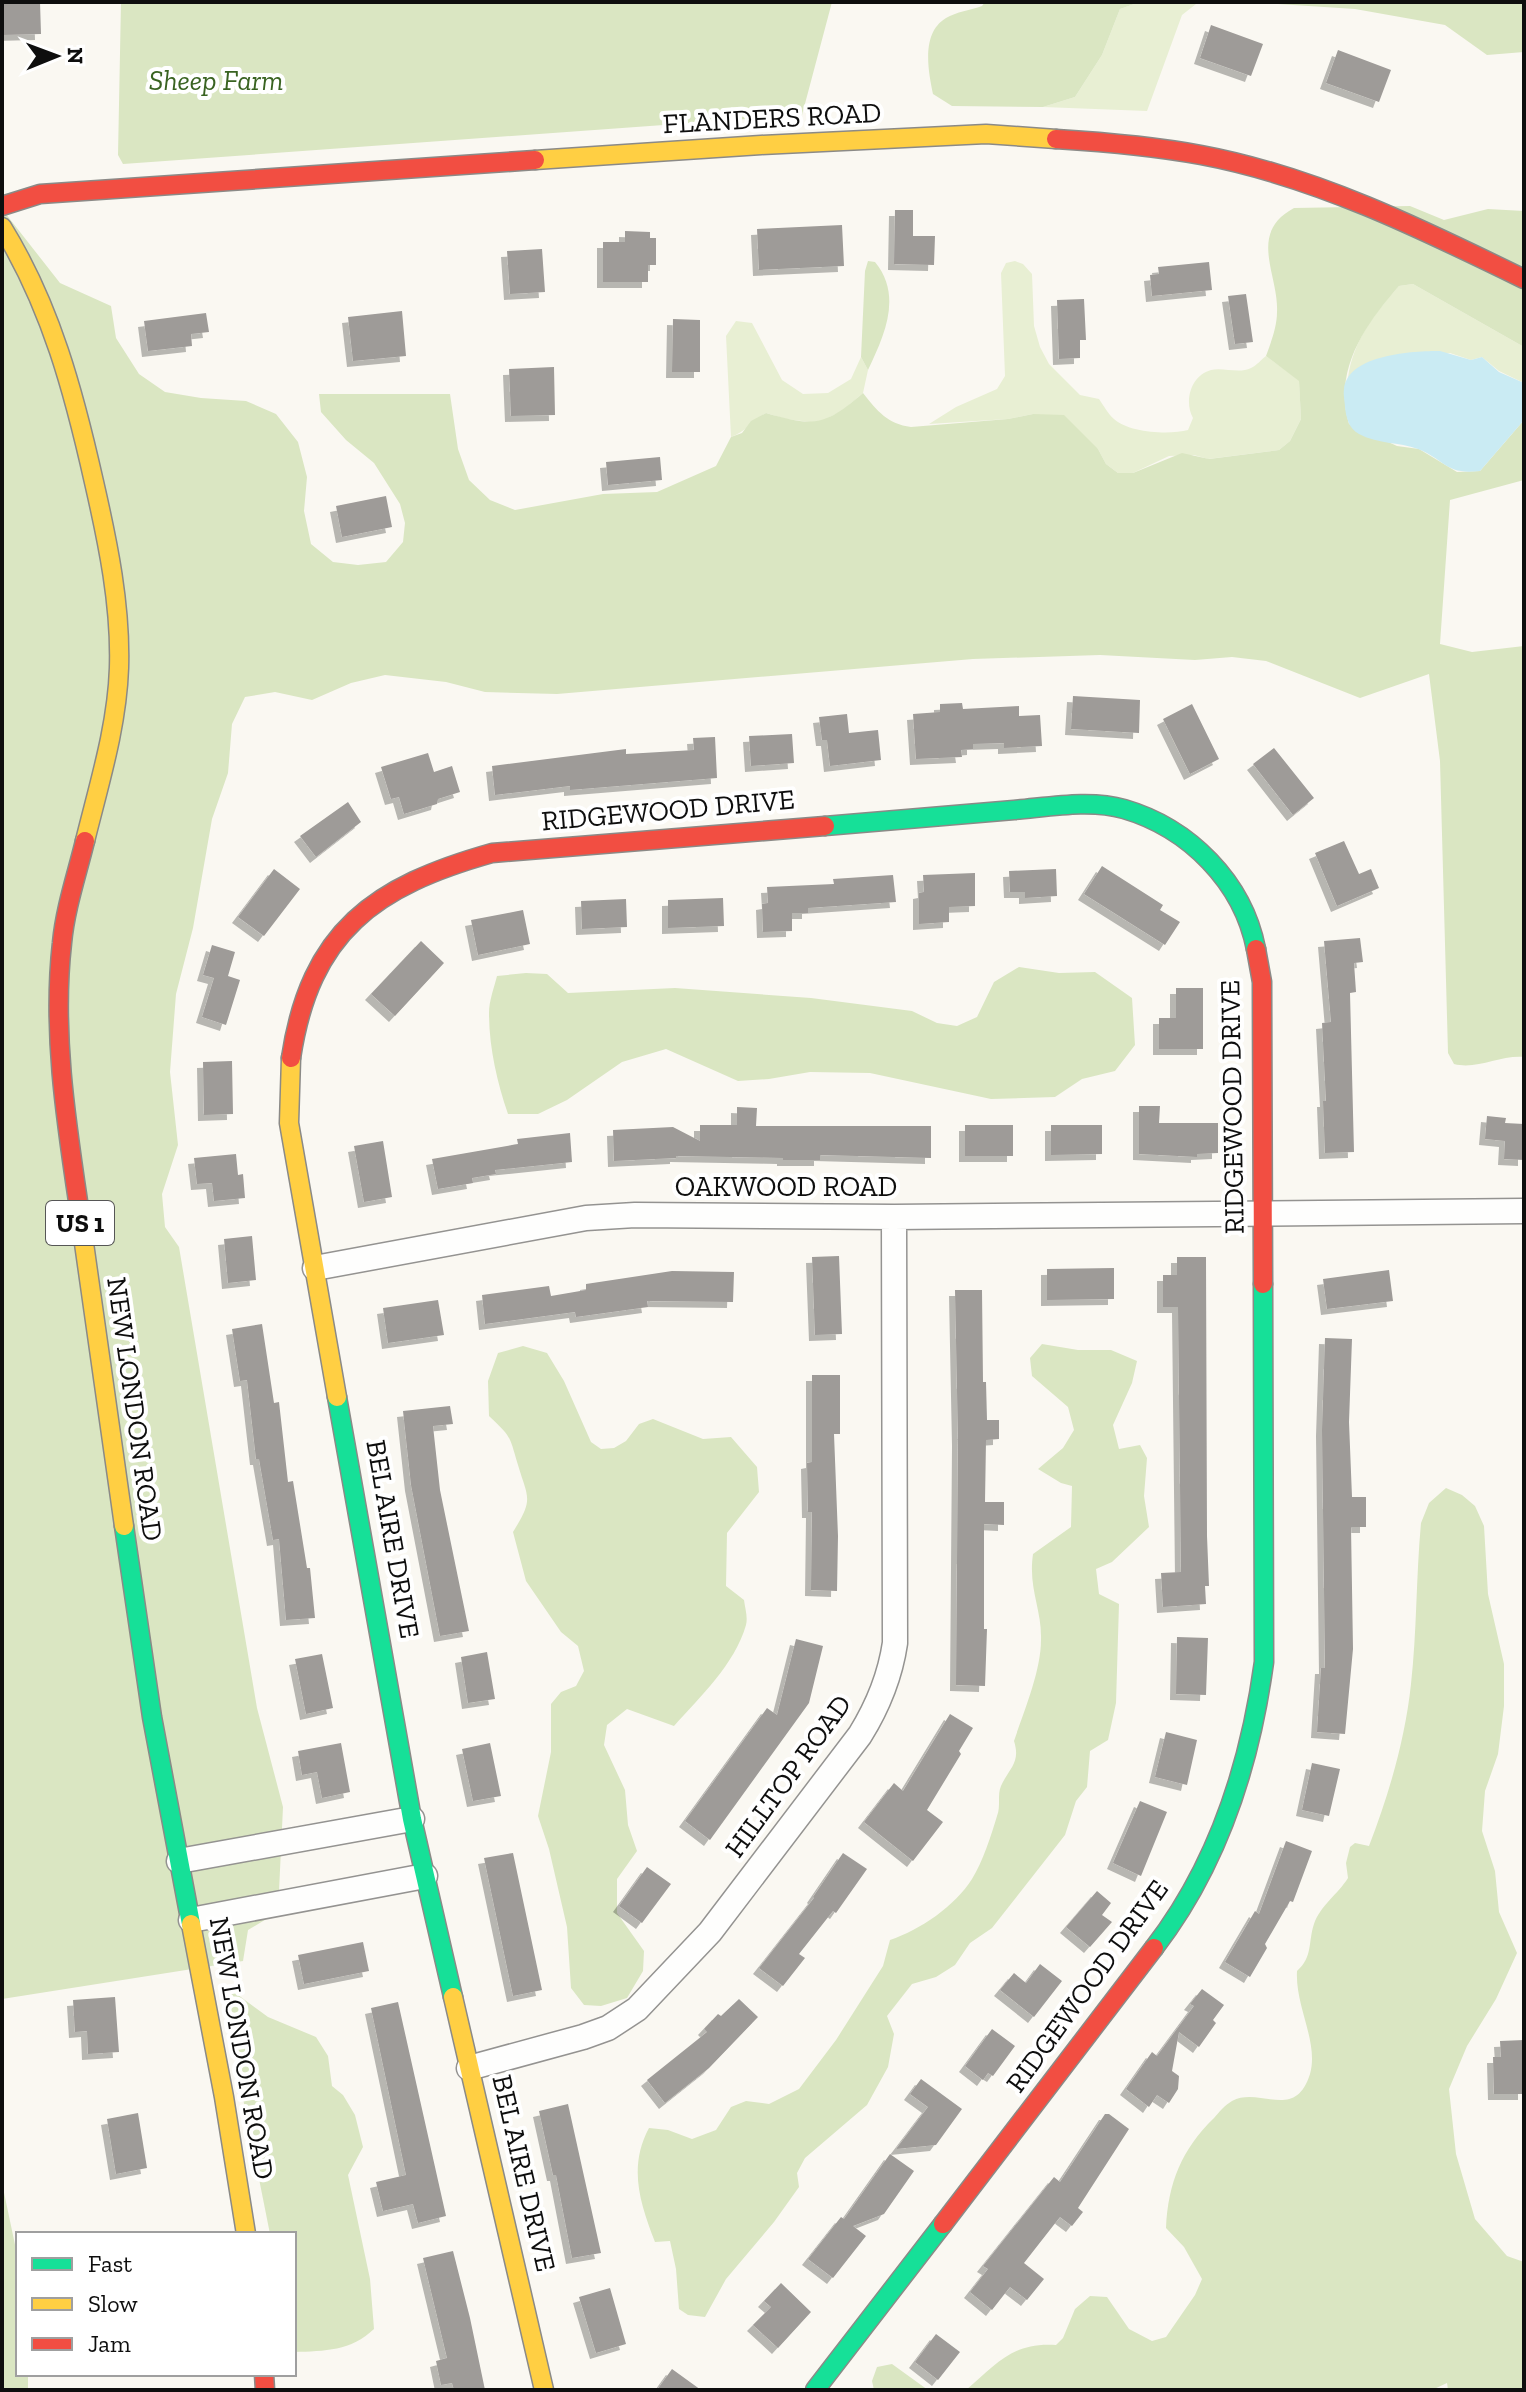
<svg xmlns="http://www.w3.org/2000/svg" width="1526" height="2392" font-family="'Zilla Slab',serif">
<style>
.green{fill:#e8efd3}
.forest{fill:#dae6c2}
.water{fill:#caebf3}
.building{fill:#9e9b98;filter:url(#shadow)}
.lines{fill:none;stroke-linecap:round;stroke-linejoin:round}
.street-casing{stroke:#949391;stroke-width:27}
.fast-casing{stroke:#8b8a87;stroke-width:21}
.slow-casing{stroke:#8b8a87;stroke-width:21}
.jam-casing{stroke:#8b8a87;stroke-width:21}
.street{stroke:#fefefd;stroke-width:24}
.fast{stroke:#16e098;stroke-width:18}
.slow{stroke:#ffcf43;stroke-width:18}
.jam{stroke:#f24e42;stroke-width:18}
.labels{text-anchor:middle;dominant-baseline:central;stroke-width:8;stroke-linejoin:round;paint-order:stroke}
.shield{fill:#fff;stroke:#565656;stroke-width:2}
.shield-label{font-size:26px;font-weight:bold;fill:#0e0e0e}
.park-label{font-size:28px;font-style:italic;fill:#396321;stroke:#fff}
.street-label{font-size:28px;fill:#0e0e0e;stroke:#fff}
</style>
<defs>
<filter id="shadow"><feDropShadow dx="-6" dy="6" stdDeviation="0" flood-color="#0004"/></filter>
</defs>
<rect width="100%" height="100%" fill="#faf8f2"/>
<path class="green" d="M1140,2H1208L1196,4L1182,15L1147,111L1043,107L1075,97L1102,55L1120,9Z
M1015,261L1023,264L1032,274L1034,326L1040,347L1049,364L1080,395L1099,399C1104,406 1108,414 1114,419C1129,433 1170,435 1188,430L1193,418C1184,402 1190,376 1211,370C1223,367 1239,374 1251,368C1256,366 1262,359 1266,356L1299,380L1301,419L1290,441L1279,450L1208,459L1194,455L1169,456L1133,473H1118L1106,464L1098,449L1033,414L1008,419L929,424L956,407L997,389L1005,376L1001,273L1006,263Z
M1413,284L1524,347V383L1499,371L1482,357L1471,360L1450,353L1357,369L1348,378C1353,341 1374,314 1399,286Z
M736,321L752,323L782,380L803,394L828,393L851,379L861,357L868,370L863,393L842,411L818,423L786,419L766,413C753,420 745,432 731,437L726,336Z"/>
<path class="forest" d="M121,2H832L802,115L123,164L118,155Z
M985,2H1140L1120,9L1102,55L1075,97L1043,107L952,106L933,94C928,70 921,33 946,18C956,12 971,10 982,6Z
M1245,2H1524V52L1487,55L1445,25L1355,9Z
M1410,206L1444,220L1488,209L1524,211V347L1413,284L1399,286C1365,325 1333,370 1349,424L1397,446L1419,449L1457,472L1480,471L1524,420V480L1450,500L1440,644L1472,652L1524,646V1057C1500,1055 1477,1070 1454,1064L1448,1053L1440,761L1429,674L1360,698L1266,661L1232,657L1195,660L1100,655L973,659L557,694L485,692L446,682L385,675L351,683L312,700L275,692L245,697L232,724L228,773L212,819L193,928L176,994L170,1072L178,1145L162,1194L165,1227L179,1247L257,1708L283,1807L278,1912L248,1930L243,1961L2,1999V209L60,283L111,306L116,338L139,374L165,392L201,398L246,401L276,414L298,442L307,477L304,511L311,544L333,562L358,565L386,562L403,542L405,523L400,504L374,463L346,440L321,412L319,394H450L458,449L469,480L490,500L515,510L603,494L657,492L716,466L731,437L742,433L751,421L766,413C814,427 825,426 863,393C877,411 888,424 911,427L1008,419L1033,414L1064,415L1098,449L1106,464L1118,473H1133L1182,453L1209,459L1279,450L1290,441L1301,419L1299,381L1266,356C1271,342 1277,327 1277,312C1279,275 1247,233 1294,208Z
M868,261L875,262C903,296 884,336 868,370L861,357L865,271Z
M1019,967L1059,973L1095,972L1132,998L1135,1045L1115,1071L1082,1079L1055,1097L991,1099L870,1073L810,1072L769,1079L738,1081L666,1049L622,1062L567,1100L538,1114H508C497,1082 489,1047 489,1013C489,1001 494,988 497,976L526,973L547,974L568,993L675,988L811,998L912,1011L937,1023L957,1026L977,1017L994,982Z
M1042,1344L1078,1350H1111L1137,1361L1132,1383L1113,1425L1119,1449L1140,1445L1147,1458L1144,1496L1149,1527L1112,1562L1096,1569L1099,1594L1119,1604L1116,1703L1108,1740L1090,1751L1087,1787L1076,1801L1065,1835L992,1928L970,1943L955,1965L936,1977L912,1984L887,2016L894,2034L888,2067L867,2105L805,2158L797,2173L799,2187L774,2222L726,2279L705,2317L688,2315L679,2309L676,2269L670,2241L655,2242C640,2203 628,2167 649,2128L668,2130L692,2139L716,2130L731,2107L746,2101L769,2104L799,2089L836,2040L883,1966L890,1940C920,1930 955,1906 972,1879C983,1861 991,1836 997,1816C1001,1806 997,1795 1001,1786C1009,1768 1021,1763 1014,1741C1024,1711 1041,1671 1041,1640C1042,1609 1028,1589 1033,1554L1071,1527L1072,1486L1061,1483L1038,1469L1063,1448L1074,1430L1068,1407L1032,1376L1030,1358Z
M523,1346L547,1353L564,1381L591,1442L601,1449L614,1448L626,1441L639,1424L653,1419L703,1439L731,1437L757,1467L759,1492L727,1533L726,1586L744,1600C745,1608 748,1617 746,1625C735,1664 700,1697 674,1726L627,1709L607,1725L604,1745L625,1790L628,1825L637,1851L617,1879V1913L644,1951L643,1971L627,1998L601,2006L584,2005L571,1988L567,1927L549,1849L538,1816L551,1752V1704L561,1692L576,1686L584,1671L578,1646L561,1632L526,1581L513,1532C534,1498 528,1499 518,1465C509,1435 512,1438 489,1416L488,1381L498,1353Z
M1446,1488L1462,1495L1475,1506L1484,1526L1488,1594L1504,1664V1706L1498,1754L1485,1791L1482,1831L1495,1871L1499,1912L1517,1953L1496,1999L1467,2046L1449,2089L1456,2154L1475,2219L1507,2256L1524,2262V2390H1448L1447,2383L1432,2390H966C997,2364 1012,2342 1056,2345L1063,2338L1075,2309L1090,2296L1107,2297L1129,2329L1152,2341L1166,2337L1195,2295L1202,2279L1184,2247L1166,2228C1168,2183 1182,2149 1214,2118C1219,2112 1225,2105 1232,2101C1260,2086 1295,2122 1310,2074C1319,2042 1295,2007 1297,1971C1313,1957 1308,1942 1314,1924C1320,1906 1338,1894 1348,1878L1346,1863L1350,1847L1355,1843L1369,1846C1389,1794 1405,1740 1411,1684C1417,1631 1416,1577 1421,1523L1429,1503Z
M230,1989L268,2017L316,2037L328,2056L332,2086L343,2095L355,2115L363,2147L348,2175L370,2279L374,2329C351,2351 325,2351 294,2352V2234H270L222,1993Z
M2,2183L18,2259V2374H28V2390H2Z
M892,2364L928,2390H874L872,2381L877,2367Z"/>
<path class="water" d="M1440,351L1471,360L1482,357L1499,372L1524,383V420L1480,471C1445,475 1446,460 1418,449C1399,442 1377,444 1359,434C1349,429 1346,417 1345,407C1345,402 1343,395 1344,389C1348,354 1414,351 1440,351Z"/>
<path class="building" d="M2,2H40L41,34L2,35Z
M1211,25L1263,44L1251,76L1200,58Z
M1338,50L1391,70L1379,102L1326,83Z
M895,210H913V236H935L934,265L894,264Z
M842,225L844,266L759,270L757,229Z
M625,231L650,232V238H656V265H648V282H603V242H625Z
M542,249L545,292L510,294L507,251Z
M1209,262L1212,290L1152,296L1150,275L1159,274L1158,267Z
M1246,294L1253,342L1235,344L1228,296Z
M1084,299L1086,340H1080V358L1059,359L1057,300Z
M402,311L406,356L353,361L348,317Z
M206,313L209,332L191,334L192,346L148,351L144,321Z
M673,319L700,320V372H672Z
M554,367L555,415L511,416L509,369Z
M660,457L662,480L608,485L606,462Z
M386,496L392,527L342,537L336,506Z
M1073,696L1140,700L1139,733L1071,729Z
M962,703L963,709L1019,706V716L1040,715L1042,746L1004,748V743L973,744V749L961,750L962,757L916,759L913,714L940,712V704Z
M1192,704L1219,759L1190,774L1163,719Z
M847,714L849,733L878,730L881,760L830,766L827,740H822L819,717Z
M792,734L794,763L751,766L749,736Z
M715,737L717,778L570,790V786L495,795L492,766L626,749V754L694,750L693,738Z
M1274,748L1314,798L1293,815L1253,764Z
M428,753L434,772L452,766L460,792L438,799L437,804L404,814L399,797L391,799L381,767Z
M348,802L361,822L316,857L300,836Z
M1344,841L1359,874L1371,869L1379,888L1337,906L1315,853Z
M1102,866L1163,905L1160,910L1180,922L1165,945L1084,894Z
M274,869L300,889L264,936L238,917Z
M1056,869L1057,896L1025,898V892H1010L1009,871Z
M975,873V906L949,907V922L919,924V893L924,892L923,875Z
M893,875L896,902L808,908V913H792V931L763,932L762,904L768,903L767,887L834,884L833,879Z
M723,898L724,926L668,928V900Z
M626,899L627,927L582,929L581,901Z
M523,910L530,944L478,955L471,920Z
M1360,938L1363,962L1354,963L1356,992L1350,993L1354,1152L1325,1153L1323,1101H1326L1322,1023L1331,1022L1324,941Z
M421,941L444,963L395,1016L371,994Z
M212,945L235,952L228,976L240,980L226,1025L202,1017L214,978L203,975Z
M1176,988H1203V1049H1159V1018H1176Z
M232,1061L233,1114L204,1115L203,1062Z
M1139,1106H1160L1159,1123H1218V1153L1197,1154V1157L1139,1154Z
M737,1107L757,1108L756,1126H931V1158L820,1155V1160H783V1158L676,1156V1158L614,1161L613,1130L673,1127L700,1141V1125H737Z
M1487,1116L1506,1118L1505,1123L1524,1124V1160L1504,1159L1505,1141L1485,1139Z
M965,1125H1013V1156H965Z
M1051,1125H1102V1154L1051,1155Z
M570,1133L572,1162L495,1170L496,1174L472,1178L473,1183L438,1189L432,1159L518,1144L517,1139Z
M383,1141L392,1197L364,1202L354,1146Z
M236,1154L238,1175L243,1174L245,1198L214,1201L212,1183L197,1184L194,1158Z
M252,1236L256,1280L228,1283L224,1239Z
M839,1256L842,1334L815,1335L812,1257Z
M1177,1257H1206L1207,1536L1209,1586H1205L1206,1604L1163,1607L1161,1573L1181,1572L1178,1307H1163V1275H1177Z
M1114,1268V1299L1047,1300V1269Z
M1389,1270L1393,1301L1327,1309L1323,1279Z
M672,1271L734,1272L733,1302L647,1301L648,1307L576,1317L575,1312L485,1324L482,1295L549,1286L551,1296L586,1290V1284Z
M955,1290H982L983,1382H986L987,1420H999V1439L986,1440L985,1502H1004V1525L984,1524V1629H987L985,1686L956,1685L958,1440Z
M438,1300L444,1335L388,1343L383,1308Z
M262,1324L274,1403L279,1402L288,1482L293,1481L307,1568H310L315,1618L286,1620L279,1539L273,1540L259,1459H256L247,1380L240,1381L232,1329Z
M1325,1338L1352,1339L1349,1422L1352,1497H1366V1527H1351L1353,1649L1345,1734L1317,1732L1321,1668H1325L1322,1430Z
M812,1375H840V1434H834L838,1536L837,1591L811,1590L812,1512H808L807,1463L812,1462Z
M450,1406L453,1424L433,1426L440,1490L469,1631L440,1636L411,1485L403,1411Z
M1177,1637L1208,1638L1206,1695L1176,1694Z
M796,1639L823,1646L809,1703L710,1840L685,1821L767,1708L777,1715Z
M487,1652L495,1699L468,1703L461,1657Z
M322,1654L333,1708L306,1714L295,1659Z
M950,1714L973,1728L959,1751L961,1754L927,1810L943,1822L913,1861L864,1822L894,1783L903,1791Z
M1166,1732L1197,1740L1187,1785L1155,1777Z
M341,1743L350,1792L322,1798L317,1772L302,1775L298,1751Z
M490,1743L501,1796L473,1801L462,1749Z
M1312,1763L1340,1769L1329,1816L1302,1810Z
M1140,1801L1167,1812L1141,1876L1113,1863Z
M1286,1841L1312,1851L1293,1902L1290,1901L1265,1944L1267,1948L1250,1977L1225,1962L1255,1911L1259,1914Z
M513,1853L542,1990L513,1996L484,1858Z
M843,1853L867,1869L836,1913L833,1911L799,1954L805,1958L783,1986L759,1968L814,1898L813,1897Z
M647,1867L671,1884L642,1923L619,1906Z
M1097,1891L1111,1903L1102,1915L1112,1922L1090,1947L1066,1927Z
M363,1942L369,1971L304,1984L298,1955Z
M1040,1964L1062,1981L1034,2017L1000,1990L1014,1973L1026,1983Z
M1202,1989L1224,2005L1213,2020L1216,2023L1199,2047L1179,2032L1172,2071L1179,2076L1178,2089L1169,2103L1157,2095L1149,2107L1126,2089L1152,2052L1157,2056L1194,2006L1190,2004Z
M115,1997L119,2052L88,2054L87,2031L75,2032L73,2000Z
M739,1999L758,2017L709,2068L665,2103L647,2080L707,2032L704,2029L718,2014L721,2016Z
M398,2002L446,2216L418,2223L413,2204L383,2211L376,2182L406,2175L371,2008Z
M992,2029L1015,2046L993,2076L988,2073L983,2080L965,2066Z
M1524,2040V2094H1494L1493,2057H1501L1500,2041Z
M921,2079L962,2109L936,2145L896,2149L928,2107L910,2094Z
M568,2104L601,2253L572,2258L556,2175H553L539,2111Z
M138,2113L147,2168L116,2174L107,2119Z
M1105,2114H1109L1129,2129L1078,2208L1083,2212L1072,2226L1060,2217L1024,2263L1044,2279L1027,2300L1010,2287L992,2310L970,2292L988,2269L983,2266L1054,2177L1060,2182Z
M890,2154L914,2171L884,2214L853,2226L866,2236L833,2278L808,2259L841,2217L844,2219Z
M453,2251L470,2318L485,2390H454L452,2383L441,2385L436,2361L447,2358L423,2258Z
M781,2283L811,2312L778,2348L753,2325L771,2307L764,2301Z
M610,2288L626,2344L596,2353L579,2297Z
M936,2334L960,2352L938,2380L915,2362Z
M672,2369L701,2390H657Z"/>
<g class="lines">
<g class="street-casing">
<path id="street" d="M315,1268L586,1218L635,1215L894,1217L1524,1211
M179,1861L412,1819
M191,1920L425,1876
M469,2068L583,2037L608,2028L637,2009L710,1932L860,1735C878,1706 890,1677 895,1643L894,1217"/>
</g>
<g class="fast-casing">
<path id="fast" d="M825,826C888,821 951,815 1014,810C1049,807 1090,799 1124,809C1189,828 1243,882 1256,949
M337,1397L412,1819L453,1997
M124,1526L152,1717L191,1924
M1154,1948C1218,1865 1250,1765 1264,1662L1263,1284
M815,2390L943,2224"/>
</g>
<g class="slow-casing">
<path id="slow" d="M535,160L761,145L986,134L1056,139
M2,227C51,306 74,393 94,482C108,543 121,606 119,668C117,727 99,784 85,841
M291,1058L289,1123L337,1397
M79,1208L124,1526
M191,1924L224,2097L246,2234
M453,1997L544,2390"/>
</g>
<g class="jam-casing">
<path id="jam" d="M1056,139C1104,142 1153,146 1201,155C1314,176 1422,229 1524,279
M2,206L40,194L535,160
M1256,949L1262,982L1263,1284
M291,1058C310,931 375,886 492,853L825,826
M79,1208C66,1121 52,1031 62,943C65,909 77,874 85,841
M943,2224L1154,1948
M264,2374L265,2390"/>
</g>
<use href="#street" class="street"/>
<use href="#fast" class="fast"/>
<use href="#slow" class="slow"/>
<use href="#jam" class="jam"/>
</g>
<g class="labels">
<rect class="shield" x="46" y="1201" width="68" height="44" rx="6"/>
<g class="shield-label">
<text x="80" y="1223">US 1</text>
</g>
<g class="park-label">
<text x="216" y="80">Sheep Farm</text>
</g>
<g class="street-label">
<text transform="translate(772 118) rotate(-3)">FLANDERS ROAD</text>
<text transform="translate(668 810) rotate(-5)">RIDGEWOOD DRIVE</text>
<text transform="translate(1232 1107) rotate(-91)">RIDGEWOOD DRIVE</text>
<text x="786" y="1186">OAKWOOD ROAD</text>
<text transform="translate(135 1409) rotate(82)">NEW LONDON ROAD</text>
<text transform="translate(393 1539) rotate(80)">BEL AIRE DRIVE</text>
<text transform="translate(788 1776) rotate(-54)">HILLTOP ROAD</text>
<text transform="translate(1087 1986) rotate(-54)">RIDGEWOOD DRIVE</text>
<text transform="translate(242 2048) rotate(80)">NEW LONDON ROAD</text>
<text transform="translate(524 2173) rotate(77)">BEL AIRE DRIVE</text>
</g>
</g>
<rect width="1526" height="2392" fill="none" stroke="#0e0e0e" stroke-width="8"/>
<rect x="16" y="2232" width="280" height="144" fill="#ffffff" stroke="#9f9f9f" stroke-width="2"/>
<rect x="32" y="2258" width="40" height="12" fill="#16e098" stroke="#9f9f9f" stroke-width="2"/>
<text x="88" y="2272" font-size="24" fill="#0e0e0e">Fast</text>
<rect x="32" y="2298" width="40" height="12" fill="#ffcf43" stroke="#9f9f9f" stroke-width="2"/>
<text x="88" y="2312" font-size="24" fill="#0e0e0e">Slow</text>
<rect x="32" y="2338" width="40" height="12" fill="#f24e42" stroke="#9f9f9f" stroke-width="2"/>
<text x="88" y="2352" font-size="24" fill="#0e0e0e">Jam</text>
<g transform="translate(56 56) rotate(89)" stroke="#ffffff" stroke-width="6" paint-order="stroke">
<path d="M0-6L14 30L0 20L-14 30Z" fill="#0e0e0e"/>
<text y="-12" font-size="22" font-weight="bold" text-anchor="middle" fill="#0e0e0e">N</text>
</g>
</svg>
